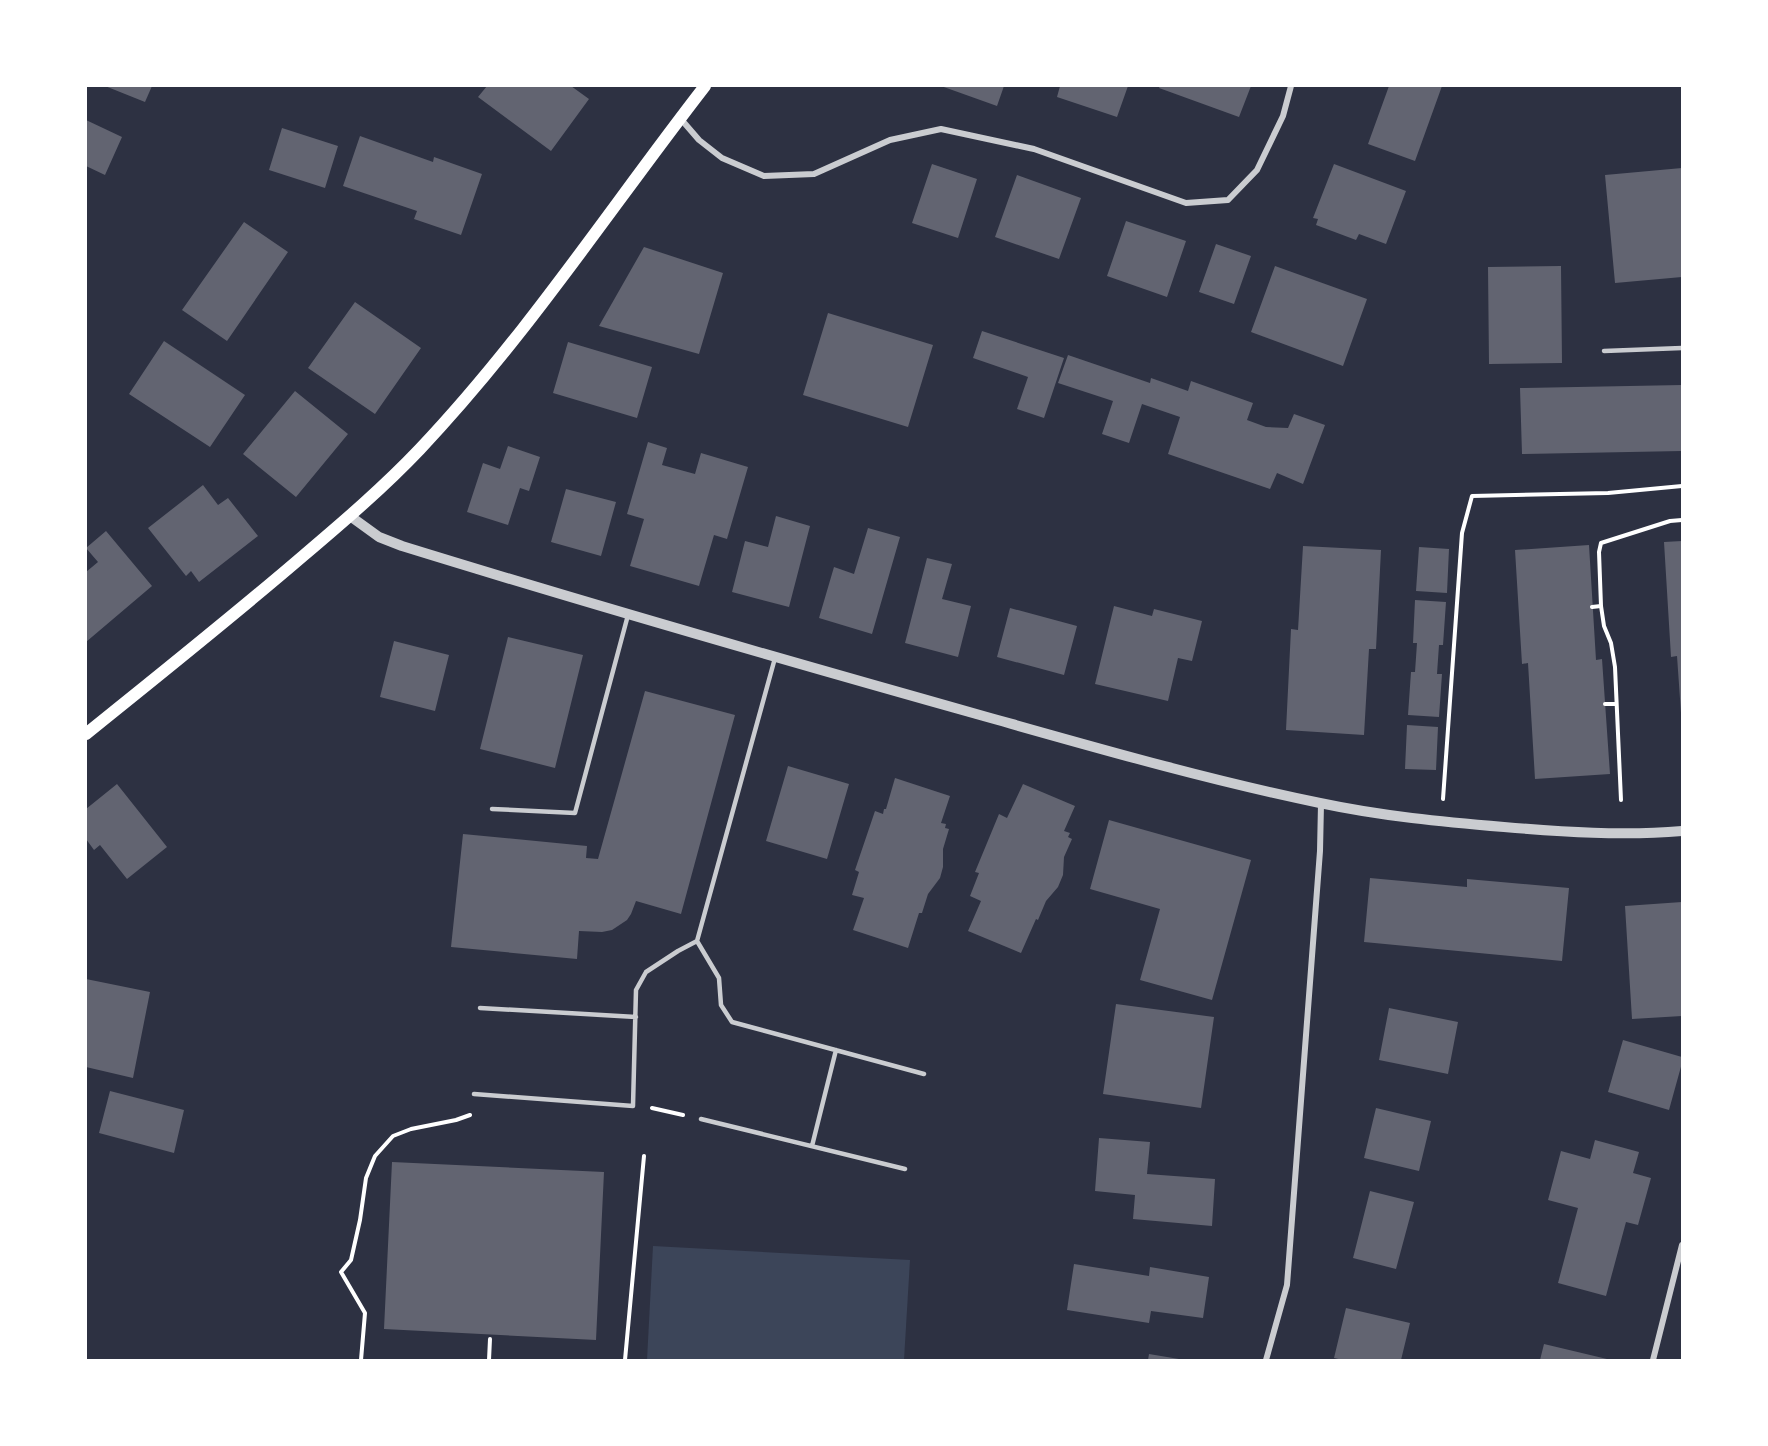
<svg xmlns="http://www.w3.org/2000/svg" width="1768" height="1446" font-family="'Sofia Sans Condensed',sans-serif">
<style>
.green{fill:#3c4559}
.building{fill:#626471}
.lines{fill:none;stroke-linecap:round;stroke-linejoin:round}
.path{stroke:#fff;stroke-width:4}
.service{stroke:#caccd0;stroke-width:4.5}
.minor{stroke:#caccd0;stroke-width:6}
.tertiary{stroke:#caccd0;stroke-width:10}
.secondary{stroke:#fff;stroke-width:12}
</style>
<rect width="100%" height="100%" fill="#2d3142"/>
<path class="green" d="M653,1246L910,1260L904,1360H647Z"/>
<path class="building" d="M105,86H152L145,102Z
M487,86H571L589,99L551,151L478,97Z
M941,86H1004L997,106Z
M1060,86H1128L1117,117L1057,97Z
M1160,86H1251L1239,117L1159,88Z
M1389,86H1442L1415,161L1368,144Z
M86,120L122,137L105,175L86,166Z
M282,128L338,146L325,188L269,170Z
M360,136L433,162L434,157L482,174L461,235L414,219L417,211L343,186Z
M932,164L977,179L958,238L912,223Z
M1334,164L1406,191L1386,244L1359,234L1356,240L1316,225L1318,219L1313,218Z
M1682,168V277L1615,283L1605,175Z
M1017,175L1081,198L1059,259L995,237Z
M1126,221L1186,241L1167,297L1107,276Z
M244,222L288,252L227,341L182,310Z
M1216,244L1251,256L1234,304L1199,292Z
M644,247L723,273L699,354L599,326Z
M1275,266L1367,299L1343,366L1251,332Z
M1561,266L1562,363L1489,364L1488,267Z
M355,302L421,348L375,414L308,368Z
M828,313L933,345L908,427L803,395Z
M982,331L1064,358L1044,418L1017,409L1028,377L973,358Z
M164,341L245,395L210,447L129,394Z
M568,342L652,367L637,418L553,393Z
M1068,355L1150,383L1151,378L1188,391L1191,381L1253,403L1247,420L1266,427L1288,428L1294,414L1325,425L1303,484L1277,473L1270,489L1168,454L1180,417L1142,404L1129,443L1102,434L1113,401L1058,383Z
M1682,385V451L1522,454L1520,388Z
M295,391L348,434L296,497L243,454Z
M648,442L667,448L662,465L695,474L701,453L748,467L727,539L714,535L699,586L630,566L644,519L627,514Z
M508,446L540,457L529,491L520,488L508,525L467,512L483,463L500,469Z
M203,485L218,505L228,498L258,536L199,582L191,571L186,576L148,528Z
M566,489L616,502L601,556L551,542Z
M776,516L810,526L789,607L732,592L745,541L768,547Z
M868,528L900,537L872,634L819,618L834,567L854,574Z
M106,531L152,586L86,642V572L98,562L86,548Z
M1682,541V713H1681L1677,656L1671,657L1664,542Z
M1589,545L1596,660L1602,659L1610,774L1535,779L1528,663L1522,664L1515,550Z
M1303,546L1381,550L1376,649H1369L1364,735L1286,730L1291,629L1298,630Z
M1419,547L1449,549L1447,593L1416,591Z
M927,558L952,564L942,599L971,606L958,657L905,643Z
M1415,600L1446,602L1443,645H1439L1437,674H1442L1439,717L1408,715L1411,672H1415L1417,643H1413Z
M1114,606L1152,616L1154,609L1202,621L1192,661L1178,658L1168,701L1095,684Z
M1010,608L1077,626L1064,675L997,657Z
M508,637L583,655L555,768L480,749Z
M394,641L449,655L435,711L380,697Z
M645,691L735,715L681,914L636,901L631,914L627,920L612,930L602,932L579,931L577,959L451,947L463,834L587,846L586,858L598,859Z
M1407,725L1438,727L1436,770L1405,769Z
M788,766L849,784L827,859L766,841Z
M895,778L950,796L941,823L946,824L945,828L949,829L943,849V867L940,878L928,894L922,913H919L908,948L853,930L864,898L852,895L859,872L855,870L875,811L883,814L884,809H886Z
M117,784L167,847L127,879L100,845L94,850L86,839V809Z
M1023,784L1075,806L1064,831L1070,833L1068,837L1072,839L1064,857L1063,875L1058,887L1046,901L1038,920L1036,919L1021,953L968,931L981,901L970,896L979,873L975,872L999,814L1007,818Z
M1109,820L1251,860L1212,1000L1140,980L1160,909L1090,889Z
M1370,878L1467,887V879L1569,888L1562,961L1364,942Z
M1682,902V1016L1632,1019L1625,906Z
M86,979L150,992L133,1078L86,1067Z
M1116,1004L1214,1017L1201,1108L1103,1094Z
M1389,1008L1458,1022L1448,1074L1379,1060Z
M1623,1040L1682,1057V1063L1669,1110L1608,1092Z
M110,1091L184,1110L174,1153L99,1133Z
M1376,1108L1431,1121L1419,1171L1364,1158Z
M1099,1138L1150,1142L1147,1174L1215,1179L1212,1226L1133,1219L1135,1195L1095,1191Z
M1595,1140L1639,1152L1633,1173L1651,1178L1638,1225L1626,1222L1606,1296L1558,1283L1578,1208L1548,1200L1561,1151L1590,1159Z
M392,1162L604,1172L596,1340L384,1329Z
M1370,1191L1414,1202L1396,1269L1353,1258Z
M1074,1264L1149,1276L1150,1267L1209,1277L1203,1318L1151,1311L1149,1323L1067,1310Z
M1346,1308L1410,1323L1401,1360H1343L1334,1358Z
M1544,1344L1607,1359V1360H1540Z
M1149,1354L1179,1359V1360H1148Z"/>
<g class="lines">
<path class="path" d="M1592,607L1601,606
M1605,704H1616
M1443,799L1462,533L1472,496L1608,493L1682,486
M1621,800L1615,667L1611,643L1604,626L1601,606L1599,552L1601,543L1670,521L1682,520
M652,1108L683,1115
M361,1360L365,1313L341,1272L351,1260L360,1220L366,1178L375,1156L393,1136L411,1129L456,1120L470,1115
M489,1360L490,1339
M625,1360L644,1156"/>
<path class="service" d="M1604,351L1682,348
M775,658L697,941L719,978L721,1005L732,1022L924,1074
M492,809L575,813L628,615
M480,1008L636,1017
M474,1094L633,1106L636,990L646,972L678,951L697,941
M701,1119L905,1169
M812,1146L836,1050"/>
<path class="minor" d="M680,118L699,140L722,158L764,176L814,174L890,140L941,129L1034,149L1186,203L1228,200L1257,170L1283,116L1291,86
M1266,1360L1287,1285L1320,851L1321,804
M1653,1360L1682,1245"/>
<path class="tertiary" d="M350,516L379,537L402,546C596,606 791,662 987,717C1097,748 1208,780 1320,803C1381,816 1443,822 1504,827C1563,832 1623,836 1682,831"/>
<path class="secondary" d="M86,734C159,675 232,617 303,556C343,522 384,487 420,449C526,337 611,207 705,86"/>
</g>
<rect width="1768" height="1446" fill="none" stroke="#ffffff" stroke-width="174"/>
</svg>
